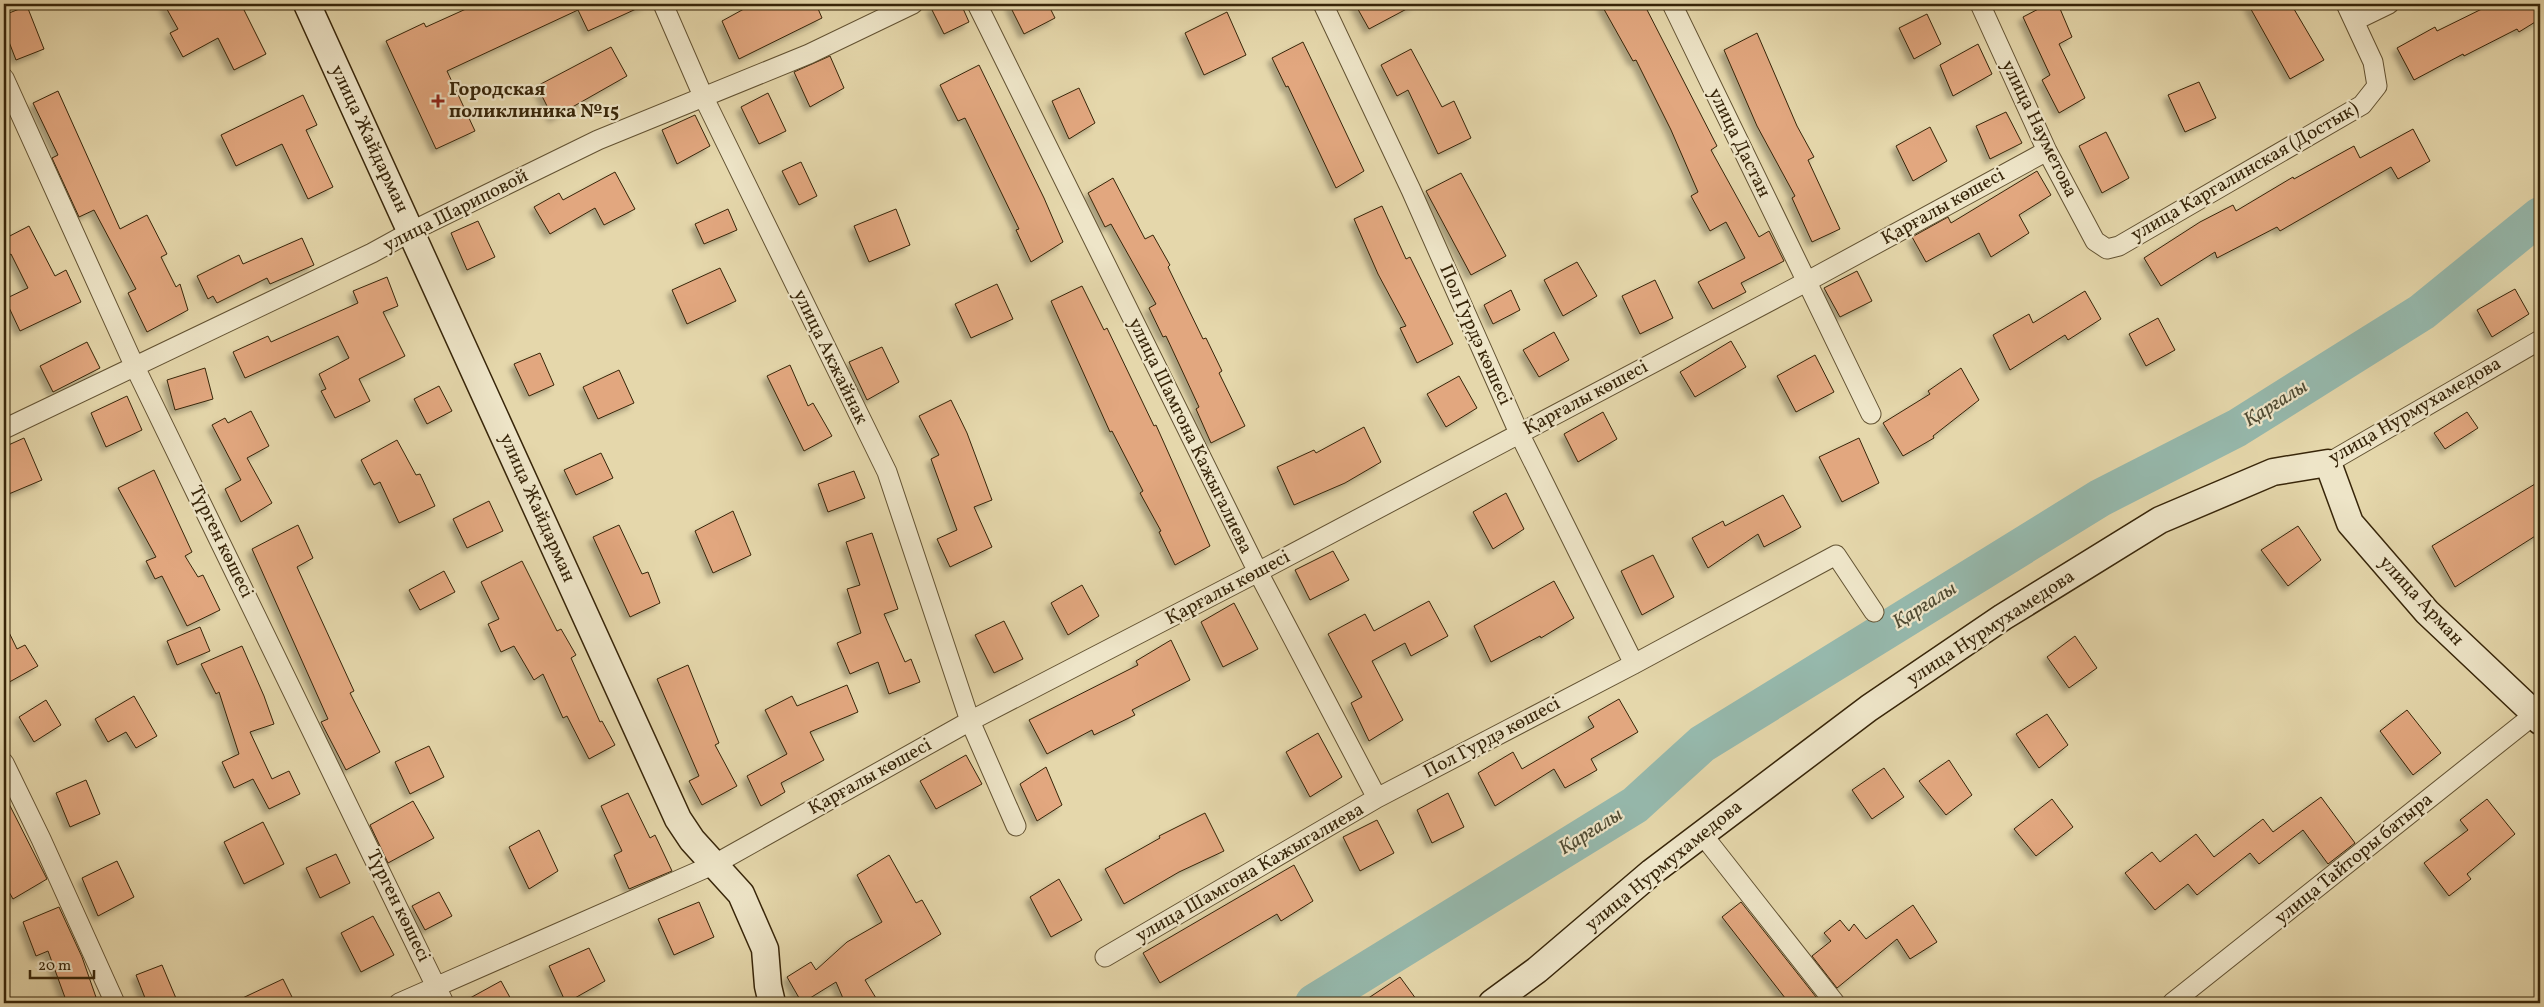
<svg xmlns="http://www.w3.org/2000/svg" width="2544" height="1007" font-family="Vollkorn,serif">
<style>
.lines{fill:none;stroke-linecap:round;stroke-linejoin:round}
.river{stroke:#96b9ad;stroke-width:38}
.building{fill:#e2a77f;stroke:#372509;filter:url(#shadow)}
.street-casing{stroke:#625232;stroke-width:21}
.secondary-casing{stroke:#372509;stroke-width:29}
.street{stroke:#eee5c8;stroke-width:19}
.secondary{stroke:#eee5c8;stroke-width:26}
.poi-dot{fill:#8f2418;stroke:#eee5c8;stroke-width:2}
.labels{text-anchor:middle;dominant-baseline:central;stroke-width:4.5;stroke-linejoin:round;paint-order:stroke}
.poi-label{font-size:19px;font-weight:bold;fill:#372509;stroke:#eee5c8;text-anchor:start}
.street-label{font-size:19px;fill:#372509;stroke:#eee5c8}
.water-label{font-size:20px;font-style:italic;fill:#4f4a32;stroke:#eee5c8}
</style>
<defs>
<filter id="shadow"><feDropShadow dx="-4.5" dy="4.5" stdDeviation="2.5" flood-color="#0004"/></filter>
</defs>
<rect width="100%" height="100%" fill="#e5d7ab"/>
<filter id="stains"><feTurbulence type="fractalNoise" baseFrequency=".004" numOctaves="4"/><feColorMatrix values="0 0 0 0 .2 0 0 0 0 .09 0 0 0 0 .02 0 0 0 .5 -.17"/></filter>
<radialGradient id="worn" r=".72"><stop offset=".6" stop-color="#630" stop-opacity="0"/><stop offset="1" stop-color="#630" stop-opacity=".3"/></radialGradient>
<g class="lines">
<path class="river" d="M1314,1003L1635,805L1702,744L2100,498L2237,428L2422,312L2540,216"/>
</g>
<path class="building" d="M164,4H241L266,54L234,70L218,38L183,57L170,33L178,29Z
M477,4H647L588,31L578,10L447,71L475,131L436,149L386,41L424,23L426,27Z
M753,4H816L822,18L739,59L722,21Z
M940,4H961L969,22L944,34L931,8Z
M1009,4H1048L1055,18L1024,34Z
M1355,4H1416L1369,29Z
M1601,4H1644L1717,146L1711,150L1759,237L1769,231L1784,261L1741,283L1746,292L1713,309L1698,282L1745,258L1726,222L1710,231L1691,196L1698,192L1671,130L1636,60L1633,61Z
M2048,4H2058L2072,37L2059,44L2085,98L2059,113L2042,80L2050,75L2023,17Z
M2248,4H2291L2324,60L2290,79Z
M2492,4H2540V19L2519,32L2517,29L2464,56L2463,54L2414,80L2397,48L2435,27L2437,31Z
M27,6L44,49L16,60L4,29V15Z
M1227,12L1246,55L1204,75L1185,33Z
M1927,14L1941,44L1914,59L1899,28Z
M1757,33L1797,126L1814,157L1808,160L1840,229L1812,242L1792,198L1795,196L1757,126L1724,50Z
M1303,42L1364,171L1336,188L1288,86L1286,87L1272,58Z
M1978,44L1992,74L1953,96L1940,65Z
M611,47L627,76L553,118L537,86Z
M1411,49L1442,107L1454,101L1471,138L1438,154L1408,90L1397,96L1381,65Z
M830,56L844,88L810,107L794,72Z
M979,65L1044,198L1063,242L1031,262L1016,230L1019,229L965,118L958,121L940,85Z
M2199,82L2216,118L2185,132L2168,95Z
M1079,88L1095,123L1069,139L1052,101Z
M58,91L120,229L147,215L167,254L161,257L176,287L180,284L188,310L147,332L128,293L136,289L94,210L79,217L52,158L58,155L33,103Z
M768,93L786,131L759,144L741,107Z
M303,95L317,125L306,130L333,187L308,199L282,144L236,166L221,135Z
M2006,112L2022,143L1990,159L1976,126Z
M695,115L710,146L677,164L662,130Z
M1930,127L1947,161L1913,181L1896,146Z
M2413,129L2430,161L2398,179L2391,167L2280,231L2277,227L2217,258L2215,252L2161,286L2144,258L2200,222L2233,205L2236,211L2293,177L2294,179L2354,146L2360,158Z
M2106,132L2129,178L2102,193L2079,146Z
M801,162L817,196L799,205L782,171Z
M2037,171L2051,195L2019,215L2029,233L1991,257L1979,233L1926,262L1912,237L1948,217L1951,223Z
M615,172L635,209L604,225L595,208L550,234L534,207L559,193L563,200Z
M1461,173L1506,256L1471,275L1426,191Z
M1113,178L1145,239L1153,235L1170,265L1168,267L1203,339L1206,338L1222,371L1219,373L1245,426L1211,443L1196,409L1199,407L1166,336L1163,337L1149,308L1156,304L1111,224L1105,227L1088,193Z
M1382,206L1406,259L1410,257L1453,344L1417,363L1400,328L1406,326L1378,274L1354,219Z
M728,209L737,230L704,244L695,224Z
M896,209L910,245L869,262L854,226Z
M478,221L495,257L467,270L451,233Z
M29,226L55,276L66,270L81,302L20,331L5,299L28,288L11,254L4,258V239Z
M302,238L314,265L270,284L267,278L217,303L213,296L208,299L197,276L239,255L243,264Z
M1577,262L1597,296L1563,316L1544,280Z
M720,268L736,301L687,324L672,290Z
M1857,271L1872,301L1840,317L1824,288Z
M387,277L398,306L383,312L405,356L359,379L370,401L335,418L321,391L326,389L319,374L349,358L338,336L245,378L233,352L268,336L271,342L358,303L353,291Z
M1655,280L1673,318L1640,334L1622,296Z
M997,284L1013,319L971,338L955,304Z
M1082,286L1104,330L1107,328L1154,426L1156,425L1210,546L1175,565L1159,532L1161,531L1140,493L1143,491L1112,431L1110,432L1051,301Z
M2515,289L2529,314L2492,337L2477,310Z
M1511,290L1520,310L1493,324L1484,305Z
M2085,291L2101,319L2068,340L2065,335L2010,370L1993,335L2029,314L2033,323Z
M2158,318L2175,350L2146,366L2129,334Z
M1554,332L1569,360L1539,377L1523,350Z
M1731,341L1746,367L1695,397L1680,372Z
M87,342L100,368L53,392L40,366Z
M882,347L899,382L867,400L849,362Z
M540,353L554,385L529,396L514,364Z
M1815,355L1834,392L1796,412L1777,376Z
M790,365L808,406L813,403L832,436L804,451L767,376Z
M205,368L213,399L175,410L167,380Z
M1961,368L1979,400L1933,436L1934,438L1903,456L1883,423L1930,394L1928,391Z
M619,370L634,403L598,419L583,387Z
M1459,376L1477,408L1446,427L1427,394Z
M439,386L452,411L427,424L414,399Z
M127,396L142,430L106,447L91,413Z
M951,400L967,433L992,500L974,507L992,547L950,567L937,539L957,530L931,459L939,455L919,416Z
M251,411L269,446L247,458L272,503L241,522L225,489L241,480L212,425L225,418L228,423Z
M1603,412L1617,439L1578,462L1564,434Z
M2467,412L2478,428L2445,449L2434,433Z
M1364,427L1381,462L1345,483L1294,505L1277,467L1314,450L1316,453Z
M24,438L42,480L4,496V447Z
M1859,438L1879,483L1842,502L1819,457Z
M397,440L416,475L420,474L435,506L399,523L380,482L374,485L361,460Z
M601,453L613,478L576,495L564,470Z
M154,470L192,552L185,556L198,577L203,575L220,610L187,626L162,576L155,579L146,561L156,557L118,488Z
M854,471L865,498L828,512L818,484Z
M2540,481V533L2455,587L2432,546Z
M1506,493L1524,529L1493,549L1473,512Z
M1783,495L1801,527L1764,547L1758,534L1708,568L1692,538L1723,521L1725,526Z
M489,501L503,531L467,548L453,519Z
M733,511L751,555L713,573L695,531Z
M298,525L313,558L297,567L354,691L350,693L380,752L346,770L321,722L328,719L252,549Z
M619,525L642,574L648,572L660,603L630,617L593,537Z
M2298,526L2321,560L2288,586L2261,550Z
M872,533L898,609L884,614L905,662L911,659L920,682L889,694L878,662L850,674L837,643L861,633L847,589L860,585L846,542Z
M1333,551L1349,580L1310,600L1295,570Z
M1653,555L1674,597L1642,615L1621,571Z
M522,561L557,631L561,629L576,655L571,658L600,722L602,721L615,745L589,759L567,716L563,718L543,674L534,680L514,646L501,652L488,624L499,619L481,582Z
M444,571L455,592L420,610L409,590Z
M1554,581L1574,618L1541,638L1540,636L1491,662L1474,626Z
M1082,585L1099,616L1068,635L1051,603Z
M1429,601L1448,636L1411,656L1405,643L1372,661L1403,720L1369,741L1351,703L1362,697L1328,634L1365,614L1374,631Z
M1234,603L1258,649L1223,667L1201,622Z
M1004,621L1023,659L994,673L975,635Z
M4,622L17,649L25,645L38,666L4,685Z
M200,627L210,651L177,665L167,641Z
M2075,636L2097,668L2069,688L2047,657Z
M1171,640L1190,680L1132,710L1135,715L1094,735L1092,730L1047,754L1029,720L1138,665L1136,661Z
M242,646L264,696L274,724L250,732L272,779L289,771L300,794L269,809L253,779L234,788L222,762L239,754L219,692L216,694L201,664Z
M688,665L719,743L715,745L737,786L702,805L689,781L699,776L657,679Z
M847,685L858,712L810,732L824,760L781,783L785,792L761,806L747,776L787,754L765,710L792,696L797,706Z
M134,696L157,736L136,748L126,732L108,742L95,719Z
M1619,699L1638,732L1591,759L1597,770L1565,788L1554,769L1495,806L1478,773L1513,752L1522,769L1594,727L1588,717Z
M46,700L61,725L34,742L19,717Z
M2407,710L2441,753L2413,775L2380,731Z
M2047,714L2068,745L2039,768L2016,734Z
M1318,733L1342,777L1310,797L1286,752Z
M429,746L444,777L410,794L395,762Z
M966,755L982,784L936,809L920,781Z
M1949,760L1972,795L1946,815L1919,781Z
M1046,767L1062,805L1037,821L1020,784Z
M1884,768L1904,797L1872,819L1852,790Z
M86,780L100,814L70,827L56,793Z
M628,793L650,838L655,835L672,871L629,889L614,855L622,851L601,806Z
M1448,793L1464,827L1432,843L1417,810Z
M4,794L47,879L13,899L4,883Z
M2321,797L2355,843L2328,864L2303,830L2259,864L2250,853L2197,895L2188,884L2155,910L2125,873L2152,852L2160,862L2196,834L2214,857L2263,819L2273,832Z
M2052,799L2073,827L2036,856L2014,829Z
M2487,799L2515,834L2467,874L2471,879L2449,896L2424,863L2468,830L2460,820Z
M413,801L434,838L388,863L370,825Z
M1205,813L1224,851L1179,872L1124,904L1105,869L1160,838L1159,836Z
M1377,820L1394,853L1360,871L1343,837Z
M263,822L284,864L244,884L224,842Z
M539,830L558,871L529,889L509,847Z
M336,854L350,883L320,898L306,868Z
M889,855L916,903L922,900L941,934L865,980L879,1003H845L836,982L802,1003L787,977L811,962L816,970L847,942L882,922L857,875Z
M117,861L134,897L98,916L82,878Z
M1294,865L1313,901L1281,921L1277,914L1160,983L1143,953Z
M1059,879L1082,920L1051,937L1030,897Z
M439,892L452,916L425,930L412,906Z
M699,902L714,937L674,955L658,919Z
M1741,902L1820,1002L1818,1003H1789L1722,917Z
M1913,905L1937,942L1910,959L1897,939L1837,988L1812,956L1831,941L1824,933L1840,920L1849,931L1854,924L1866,939Z
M59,907L82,957L98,1003H67L48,951L36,956L23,922Z
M373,916L394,955L361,972L341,933Z
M589,948L605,981L566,1003L549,966Z
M162,965L178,1003H147L136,975Z
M1400,977L1419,1003H1361Z
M283,979L295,1003H232Z
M501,981L513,1003H461Z"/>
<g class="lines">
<g class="street-casing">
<path id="street" d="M663,4L703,96L887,472L970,721L1016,826
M977,4L1258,572L1377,798
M1323,4L1411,190L1519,433L1634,664
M1672,4L1871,414
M1980,4L2047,151L2095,241L2107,249L2119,246L2362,105L2377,86L2373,62L2346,4
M2354,21L2389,4
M4,78L134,365L444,1003
M4,429L372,253L412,231L598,140L809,54L913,4
M2328,463L2540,340
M4,763L41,839L115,1003
M1702,834L1835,1003
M1105,957L1377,798L1634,664L1836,555L1874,612
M399,1003L715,864L970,721L1258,572L1806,282L2047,151
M2172,1003L2535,714"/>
</g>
<g class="secondary-casing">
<path id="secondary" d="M307,4L678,819L692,840L741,894L765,949L768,986L772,1003
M1492,1003L1537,970L1652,872L1869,708L2003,617L2160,520L2273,472L2328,463L2350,523L2427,612L2535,714L2540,721"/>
</g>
<use href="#street" class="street"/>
<use href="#secondary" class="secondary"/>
</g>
<path class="poi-dot" d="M435.5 93.5h5v5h5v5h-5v5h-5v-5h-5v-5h5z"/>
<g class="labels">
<g class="poi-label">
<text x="449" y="90">Городская<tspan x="449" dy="22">поликлиника №15</tspan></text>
</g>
<g class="street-label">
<text transform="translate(2039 129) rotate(64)">улица Науметова</text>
<text transform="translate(369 139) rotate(65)">улица Жайдарман</text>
<text transform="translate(1739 143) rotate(64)">улица Дастан</text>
<text transform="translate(2245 172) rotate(-30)">улица Каргалинская (Достык)</text>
<text transform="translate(1943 207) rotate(-29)">Қарғалы көшесі</text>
<text transform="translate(456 211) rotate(-27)">улица Шариповой</text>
<text transform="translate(1475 335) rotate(66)">Пол Гурдэ көшесі</text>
<text transform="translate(830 357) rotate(64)">улица Акжайнак</text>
<text transform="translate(1586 398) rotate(-28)">Қарғалы көшесі</text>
<text transform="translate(2415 411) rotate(-30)">улица Нурмухамедова</text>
<text transform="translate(1190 436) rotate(64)">улица Шамгона Кажыгалиева</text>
<text transform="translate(537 508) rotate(66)">улица Жайдарман</text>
<text transform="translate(221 542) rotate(64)">Түрген көшесі</text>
<text transform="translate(1228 588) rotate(-28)">Қарғалы көшесі</text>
<text transform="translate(2421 601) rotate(47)">улица Арман</text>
<text transform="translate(1991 628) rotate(-33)">улица Нурмухамедова</text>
<text transform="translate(1492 738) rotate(-28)">Пол Гурдэ көшесі</text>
<text transform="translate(870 777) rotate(-29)">Қарғалы көшесі</text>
<text transform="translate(2354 859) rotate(-39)">улица Тайторы батыра</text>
<text transform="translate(1664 866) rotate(-39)">улица Нурмухамедова</text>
<text transform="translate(1250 873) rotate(-30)">улица Шамгона Кажыгалиева</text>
<text transform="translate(398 906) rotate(64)">Түрген көшесі</text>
</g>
<g class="water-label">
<text transform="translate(2276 404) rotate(-32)">Қарғалы</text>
<text transform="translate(1925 606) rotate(-32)">Қарғалы</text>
<text transform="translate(1591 832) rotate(-32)">Қарғалы</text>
</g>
</g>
<rect width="2544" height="1007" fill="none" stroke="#e5d7ab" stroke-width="20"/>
<rect x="5" y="5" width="2534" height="997" fill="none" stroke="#372509" stroke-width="2.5"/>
<rect x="10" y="10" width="2524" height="987" fill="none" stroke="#372509"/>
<path d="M30 970v8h64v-8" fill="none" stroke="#372509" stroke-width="2.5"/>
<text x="38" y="970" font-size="15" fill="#372509" stroke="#eee5c8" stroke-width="4" paint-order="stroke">20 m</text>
<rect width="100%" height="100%" filter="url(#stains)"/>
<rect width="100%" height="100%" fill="url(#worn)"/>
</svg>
